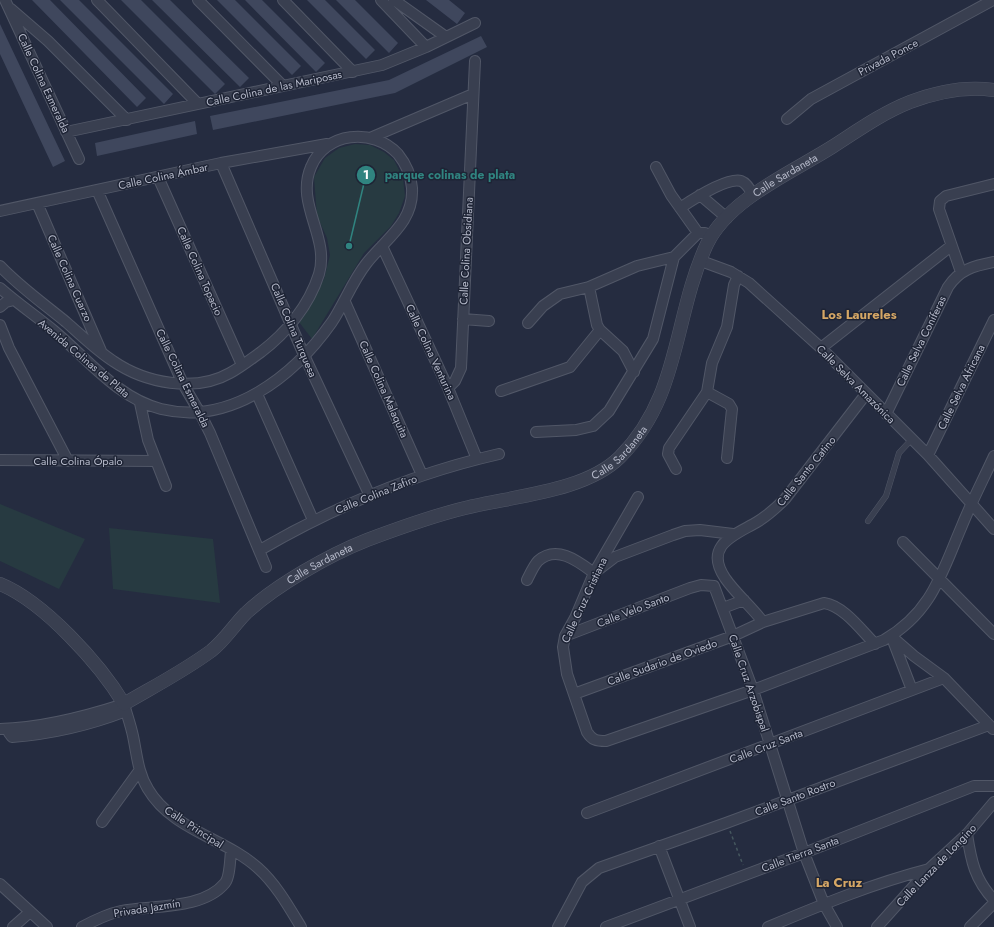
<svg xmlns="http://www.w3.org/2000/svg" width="994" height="927" font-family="Jost,sans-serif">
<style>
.green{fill:#273a41}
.building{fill:#3f475d}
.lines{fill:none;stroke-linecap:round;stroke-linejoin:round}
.service-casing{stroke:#515767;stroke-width:6}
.minor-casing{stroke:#515767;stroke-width:12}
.tertiary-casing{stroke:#515767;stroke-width:14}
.path{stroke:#45575e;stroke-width:1.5;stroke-dasharray:3 3;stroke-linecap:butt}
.service{stroke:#393f50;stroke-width:5}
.minor{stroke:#393f50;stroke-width:10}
.tertiary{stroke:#393f50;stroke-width:13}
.labels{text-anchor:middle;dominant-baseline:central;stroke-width:3;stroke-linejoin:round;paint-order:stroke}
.street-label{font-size:11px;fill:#b6baca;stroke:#1e2435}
.quarter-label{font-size:13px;font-weight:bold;fill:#d6a765;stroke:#1e2435}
.leader{fill:none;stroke:#308480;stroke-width:1.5}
.callout-dot{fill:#308480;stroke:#1e2435;stroke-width:1.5}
.mark-label{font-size:12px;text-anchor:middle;font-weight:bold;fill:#fff}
.callout-label{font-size:12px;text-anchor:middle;font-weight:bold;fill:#308480;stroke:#1e2435;stroke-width:3;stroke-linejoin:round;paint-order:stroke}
</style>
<rect width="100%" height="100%" fill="#252c40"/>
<path class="green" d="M355,144L370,145L384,152L394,160L403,178L405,196L399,213L391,226L364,253L312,339L299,322L324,279L330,255L327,238L317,216L314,177L325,158L339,148Z
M0,504L85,539L59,589L0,561Z
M109,528L213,539L220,603L113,589Z"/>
<path class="building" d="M32,0H50L146,98L137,107Z
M60,0H79L173,94L164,104Z
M121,0H141L225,84L215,94Z
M152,0H170L249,78L240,87Z
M217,0H235L301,66L292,75Z
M245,0H262L325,63L316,72Z
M307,0H325L375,50L366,59Z
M336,0H355L398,43L389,53Z
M426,0H449L465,13L457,24Z
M0,24L65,161L53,167L0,54Z
M481,36L487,47L395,93L213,130L210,116L389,80Z
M195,121L197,134L97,156L95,143Z"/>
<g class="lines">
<g class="service-casing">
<path id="service" d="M868,521L886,496L899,453L912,439"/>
</g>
<g class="minor-casing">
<path id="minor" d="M5,0L79,159
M97,0L198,104
M198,0L283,86
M283,0L353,72
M381,0L426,47
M394,0L446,37
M11,9L48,41L127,120
M787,119L811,99L993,0
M66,132L382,65L426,47L475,23
M370,138L473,94
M221,163L304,355L370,496
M656,167L671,195L698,233H705
M158,177L242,365
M97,190L183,384L200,413L210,433L266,567
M700,195L727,218
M37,203L101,351
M680,208C692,200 727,177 741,181C747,183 750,190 753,195
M0,211L221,163L327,144
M382,246L448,388L477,459
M701,261L731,272L749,283L821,348L928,455L994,529
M0,266C20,287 44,304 66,322C81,335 96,350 113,361C145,383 195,393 230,373C241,367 251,359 261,352C286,333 309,306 319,274C330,237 295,204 311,167C325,132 373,127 398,154C406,164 411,175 412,188C414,223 385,239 366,264C352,282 344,304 332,322C294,376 231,426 161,409C117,398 87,358 53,330C36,316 17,303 0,288
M961,272L939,209L940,201L946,196L994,184
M589,287L597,325L600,330L623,351L634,372
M345,302L422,475
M0,307L6,302L14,300
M463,319L489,321
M528,323L543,306L560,294L589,287L637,266L674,257
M0,325L9,348L68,461
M821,348L951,246
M448,388L455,381L461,368L475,61
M501,391L570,367L600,330
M707,392L729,404L732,409L727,458
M257,394L313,520
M140,403L148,440L166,486
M886,414L948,287C960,269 974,266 994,262
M536,432L576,430L593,426L609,411L653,339L674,257L698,233
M928,455L994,320
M0,460L156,461
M676,469L668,454L669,448L707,392L712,363L727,327L734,285L738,276
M638,497L594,573L575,618L565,636L563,647L567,674L587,732C592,740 596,741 606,741L753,690L884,640C931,613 941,575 961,528C971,503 983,480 994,456
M903,542L994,634
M260,550C334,507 415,473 499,454
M527,580C530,574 534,565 538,561C557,544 579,562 594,573L615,557L673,535L685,531L700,530L733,534
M723,608L744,600
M763,622C751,606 736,594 725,578C703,545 735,535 757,522C767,516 776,508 785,499L866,394
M565,636L690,588L701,585L714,586L753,690L804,853L824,904L837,927
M891,636L914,656L944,678L993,729
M892,638L912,690
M574,694L733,636L763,622L824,603C844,606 861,630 875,644
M0,729C42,728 84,717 124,704C127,715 131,726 133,736C137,755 138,773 148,789C172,830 225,838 258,868C276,884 289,907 301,927
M10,729L9,733L12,737C51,734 90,725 126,711
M587,813L944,678
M102,822L139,771
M967,834C971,861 975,880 994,900
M659,846L690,927
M0,884L47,927
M13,927L30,912
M82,927C95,920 107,914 121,911C152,905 203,910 225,883C230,877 230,859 231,851
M558,927L582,882L599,868L726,823L989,725
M606,927L804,853L974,786H994
M768,927C821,905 874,883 929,869
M877,927L929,869L967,834L994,802
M970,927L994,903"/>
</g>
<g class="tertiary-casing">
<g id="tertiary">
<path id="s1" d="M0,584C44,602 100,664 124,704C153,687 184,671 211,651C225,640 234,625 246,613C276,585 329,555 367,540C399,528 432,516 465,508C512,496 585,492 620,457C681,396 673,317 707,244C729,199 791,173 832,147C857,131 882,113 910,102C936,92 967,86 994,90"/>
</g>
</g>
<path class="path" d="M730,831L743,865"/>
<use href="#service" class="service"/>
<use href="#minor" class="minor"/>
<use href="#tertiary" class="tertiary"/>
</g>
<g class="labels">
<g class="street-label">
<text transform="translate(888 57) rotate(-28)">Privada Ponce</text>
<text transform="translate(44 83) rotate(65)">Calle Colina Esmeralda</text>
<text transform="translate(274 88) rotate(-12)">Calle Colina de las Mariposas</text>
<text transform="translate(163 176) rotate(-12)">Calle Colina Ámbar</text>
<text stroke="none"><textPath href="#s1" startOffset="1077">Calle Sardaneta</textPath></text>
<text transform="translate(466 251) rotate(-87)">Calle Colina Obsidiana</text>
<text transform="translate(200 271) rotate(66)">Calle Colina Topacio</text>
<text transform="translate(70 278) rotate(66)">Calle Colina Cuarzo</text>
<text transform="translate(294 330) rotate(67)">Calle Colina Turquesa</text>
<text transform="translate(921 341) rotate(-64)">Calle Selva Coníferas</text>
<text transform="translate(431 352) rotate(65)">Calle Colina Venturina</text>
<text transform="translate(84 358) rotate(40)">Avenida Colinas de Plata</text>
<text transform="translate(183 378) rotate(64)">Calle Colina Esmeralda</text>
<text transform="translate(856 384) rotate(45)">Calle Selva Amazónica</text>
<text transform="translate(961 387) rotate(-64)">Calle Selva Africana</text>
<text transform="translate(384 389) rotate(66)">Calle Colina Malaquita</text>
<text stroke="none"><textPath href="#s1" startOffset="741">Calle Sardaneta</textPath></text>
<text x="78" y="461">Calle Colina Ópalo</text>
<text transform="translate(806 471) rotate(-51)">Calle Santo Catino</text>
<text transform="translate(376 494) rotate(-22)">Calle Colina Zafiro</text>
<text stroke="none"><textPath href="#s1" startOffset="417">Calle Sardaneta</textPath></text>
<text transform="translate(584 600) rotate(-65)">Calle Cruz Cristiana</text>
<text transform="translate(633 610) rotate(-21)">Calle Velo Santo</text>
<text transform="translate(662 662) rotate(-20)">Calle Sudario de Oviedo</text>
<text transform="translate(749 683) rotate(71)">Calle Cruz Arzobispal</text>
<text transform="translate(766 746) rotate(-21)">Calle Cruz Santa</text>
<text transform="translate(795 797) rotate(-21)">Calle Santo Rostro</text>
<text transform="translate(194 827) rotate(33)">Calle Principal</text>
<text transform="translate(800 854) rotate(-21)">Calle Tierra Santa</text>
<text transform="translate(936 865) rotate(-46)">Calle Lanza de Longino</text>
<text transform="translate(147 908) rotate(-9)">Privada Jazmín</text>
</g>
<g class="quarter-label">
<text x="859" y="314">Los Laureles</text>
<text x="839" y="882">La Cruz</text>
</g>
</g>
<path class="leader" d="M349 246L366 175"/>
<g class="callout-dot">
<circle cx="349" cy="246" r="4"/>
<circle cx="366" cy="175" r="10"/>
</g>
<g class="mark-label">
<text x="366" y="179">1</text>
</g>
<g class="callout-label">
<text x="450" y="179">parque colinas de plata</text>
</g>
</svg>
